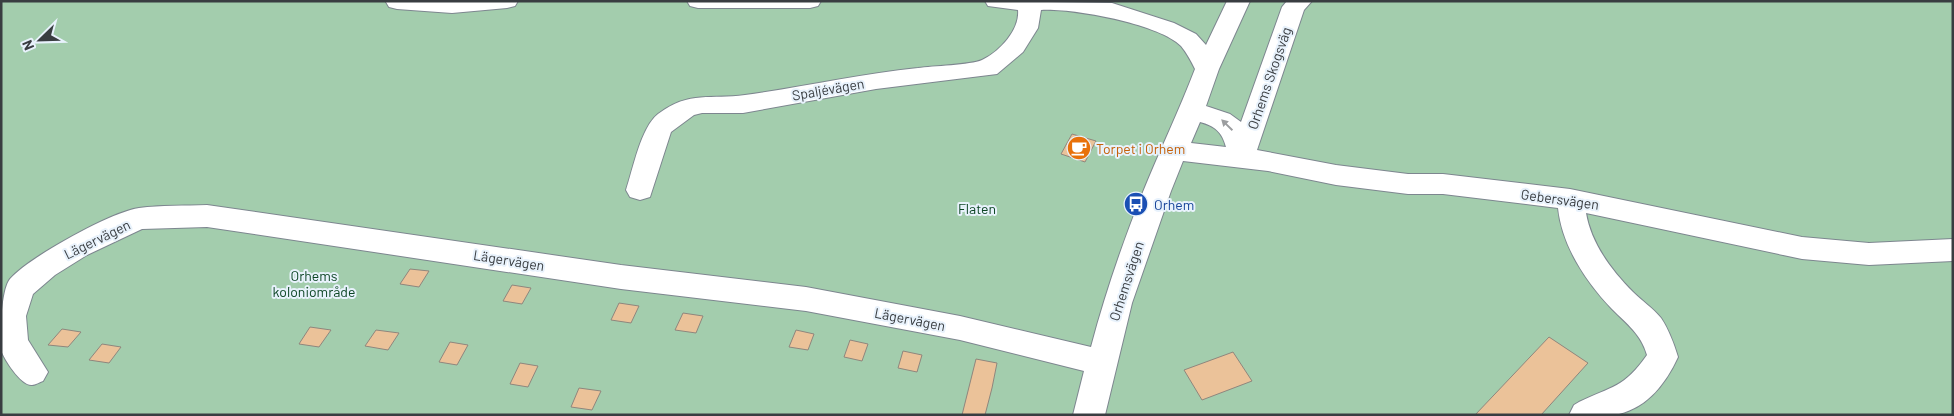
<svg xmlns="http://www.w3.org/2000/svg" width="1954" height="416" font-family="Barlow,sans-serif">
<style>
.green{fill:#a3cdad}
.building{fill:#ebc299;stroke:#8f867d}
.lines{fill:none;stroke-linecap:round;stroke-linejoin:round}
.minor-casing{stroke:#7d868f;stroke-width:2}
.minor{fill:#fff;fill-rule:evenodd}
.oneway{fill:#9c9ea0}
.labels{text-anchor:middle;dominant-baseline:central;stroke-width:4;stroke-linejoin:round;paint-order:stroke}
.street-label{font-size:14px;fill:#393d41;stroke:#e8f2fc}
.food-label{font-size:14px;fill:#c56008;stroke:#e8f2fc;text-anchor:start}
.transit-label{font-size:14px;fill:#164399;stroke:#e8f2fc;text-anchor:start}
.park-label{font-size:14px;fill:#0c4524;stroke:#e8f2fc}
</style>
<rect width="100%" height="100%" fill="#dbe5ee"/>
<path class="green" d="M1,1H1953V415H1Z"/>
<path class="building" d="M1072,134L1096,141L1085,162L1061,154Z
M410,269L429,271L419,287L400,284Z
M512,285L531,288L522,304L503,301Z
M619,303L639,306L631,323L611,320Z
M683,313L703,316L696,333L675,330Z
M310,327L331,330L319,347L299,344Z
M62,329L81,332L68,347L48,345Z
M376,330L399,333L388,350L365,346Z
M796,330L814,334L808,350L789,347Z
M1549,337L1588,363L1541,415H1475Z
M850,340L868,344L862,361L844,357Z
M450,342L468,345L457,365L439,362Z
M102,344L121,347L109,363L89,360Z
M903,351L922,355L917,372L898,368Z
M1233,352L1252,381L1202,400L1184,370Z
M976,359L997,363L992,388L985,415H962Z
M520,363L538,366L528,387L510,384Z
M579,388L601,391L592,410L571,407Z"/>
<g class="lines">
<g class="minor-casing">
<path id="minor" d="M518,1L515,6L507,8L452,13L397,9L389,7L386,2Z
M687,1H821L818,6L810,8H698L690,6Z
M985,1L1112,3L1174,23L1196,34L1206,45L1227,1H1250L1219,69L1206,106L1230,114L1241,122L1282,7L1287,1H1312L1304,10L1257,150L1336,165L1408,174H1443L1570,189L1802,237L1869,243L1953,239V261L1869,265L1802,259L1586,213C1591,243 1611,270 1633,292C1642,301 1653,308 1661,318C1669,330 1674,344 1678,357C1666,383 1648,407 1619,414C1604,416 1585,415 1569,415L1574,405L1579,402C1612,386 1624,388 1647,355C1641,334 1627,324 1612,309C1586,282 1562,246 1558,208L1443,194H1408L1336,185L1268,171L1183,161L1171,191L1132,303L1105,415H1073L1084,371L960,340L806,311L621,289L207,227L142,229L87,255L55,275L33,294L26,316L28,340L48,372L43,381C40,382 35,385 32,385C21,386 4,359 1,350C0,336 1,290 10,279C28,258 111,212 139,208C161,205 185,206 207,205L621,265L806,287L960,316L1091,347C1105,294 1123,242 1143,192C1160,150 1179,111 1195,69C1191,61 1187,53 1181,46C1159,24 1073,8 1041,10L1038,28L1023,52L997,74L876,89L743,113H702L694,115L671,132L650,197L640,200L630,197L626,190C633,169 641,127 658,114C690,90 711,100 745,95C803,87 860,74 918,68C932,66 971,65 982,60C999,52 1020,30 1018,10L988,6ZM1200,122C1215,126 1222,132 1226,147L1191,143Z"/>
</g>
<use href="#minor" class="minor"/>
</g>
<defs><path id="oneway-solid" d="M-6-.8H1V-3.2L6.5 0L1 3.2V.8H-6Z" transform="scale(1.25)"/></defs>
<use class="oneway" href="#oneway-solid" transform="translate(1227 125) rotate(-136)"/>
<defs>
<g id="cafe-disc" transform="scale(1.25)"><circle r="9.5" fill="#e8710a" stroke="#e8f2fc"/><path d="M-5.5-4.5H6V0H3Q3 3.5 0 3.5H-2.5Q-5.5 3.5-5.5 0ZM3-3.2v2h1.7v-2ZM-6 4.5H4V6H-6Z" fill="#fff"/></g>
<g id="bus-disc" transform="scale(1.25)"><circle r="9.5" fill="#1a4fb4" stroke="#e8f2fc"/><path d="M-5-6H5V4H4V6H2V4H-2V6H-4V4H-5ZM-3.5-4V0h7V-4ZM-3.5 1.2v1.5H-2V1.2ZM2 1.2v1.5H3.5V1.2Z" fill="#fff"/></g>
</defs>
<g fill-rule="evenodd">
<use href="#cafe-disc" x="1079" y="148"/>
<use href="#bus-disc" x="1136" y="204"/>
</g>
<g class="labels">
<g class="street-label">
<text transform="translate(1269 78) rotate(-71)">Orhems Skogsväg</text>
<text transform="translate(828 89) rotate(-10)">Spaljévägen</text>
<text transform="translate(1560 199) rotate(8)">Gebersvägen</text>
<text transform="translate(97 239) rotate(-26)">Lägervägen</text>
<text transform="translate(509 260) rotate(9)">Lägervägen</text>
<text transform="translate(1126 281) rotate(-72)">Orhemsvägen</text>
<text transform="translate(910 319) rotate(11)">Lägervägen</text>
</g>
<g class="food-label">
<text x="1096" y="148">Torpet i Orhem</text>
</g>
<g class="transit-label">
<text x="1154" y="204">Orhem</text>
</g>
<g class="park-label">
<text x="977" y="208">Flaten</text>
<text x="314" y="275">Orhems<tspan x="314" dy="16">koloniområde</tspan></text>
</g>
</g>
<rect width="1954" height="416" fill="none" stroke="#393d41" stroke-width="5"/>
<g transform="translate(40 40) rotate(247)" stroke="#e8f2fc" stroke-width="4" paint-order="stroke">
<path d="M0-4L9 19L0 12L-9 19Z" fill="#393d41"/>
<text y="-8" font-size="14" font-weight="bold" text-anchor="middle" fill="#393d41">N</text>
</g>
</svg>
